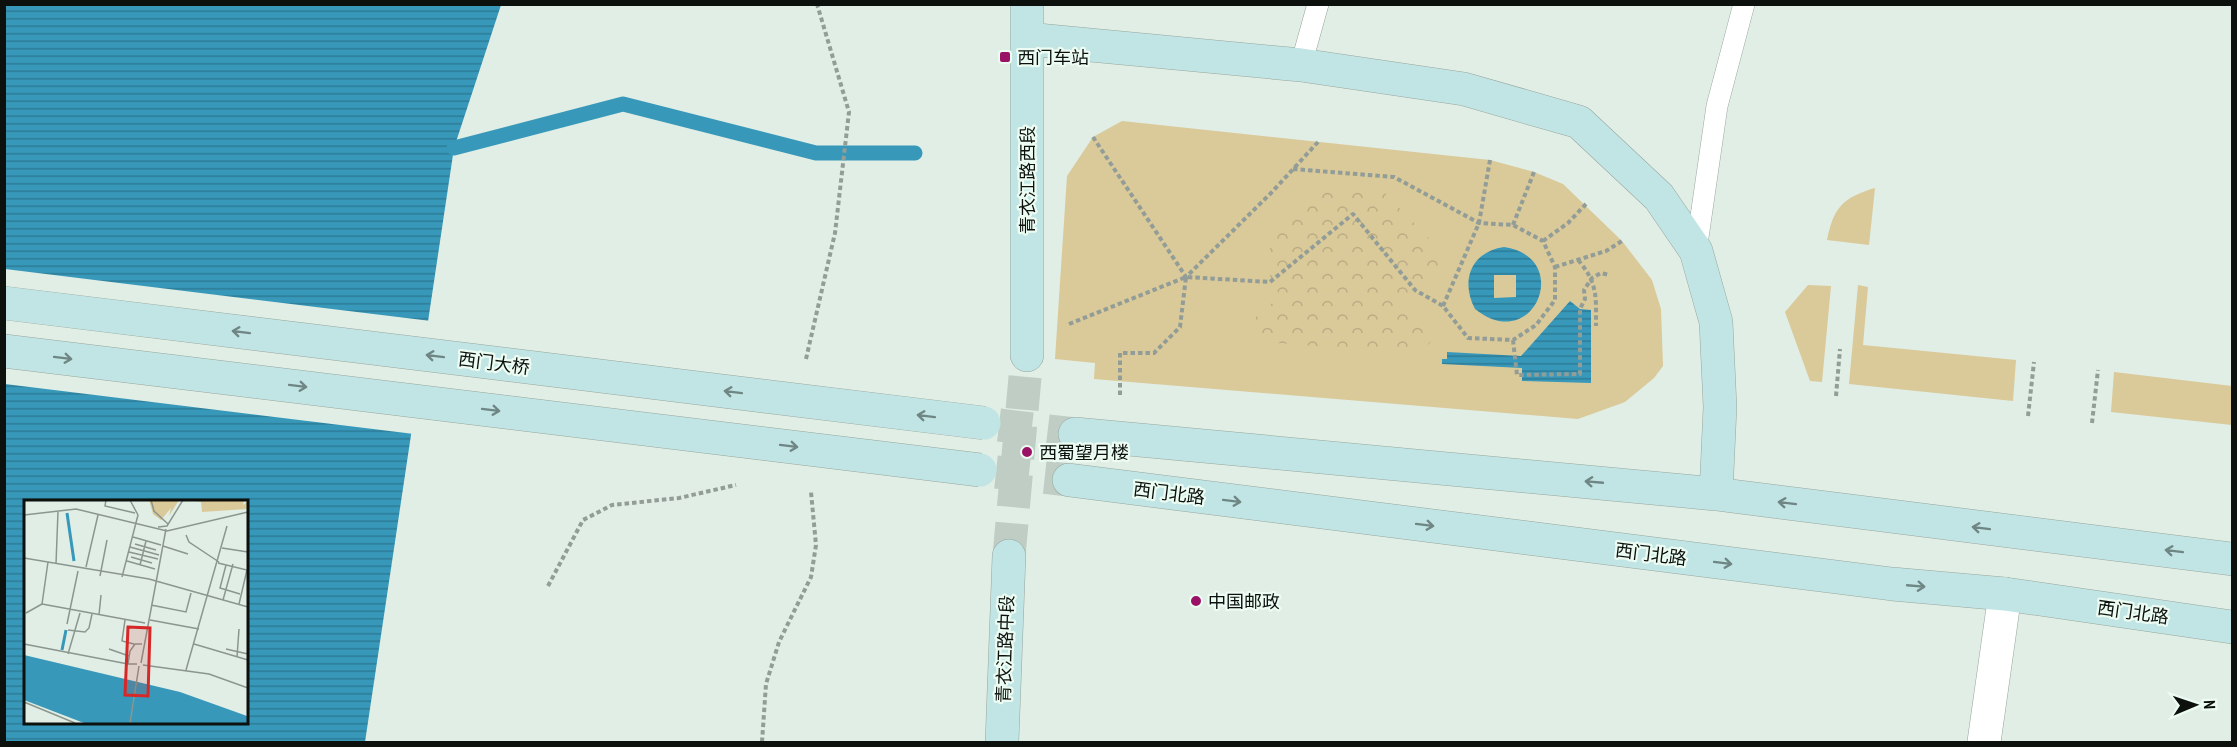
<svg xmlns="http://www.w3.org/2000/svg" width="2237" height="747" font-family="'PT Sans Narrow','Noto Sans SC',sans-serif">
<style>
.green{fill:#dac999}
.forest{fill:url(#forest-crowns)}
.water{fill:url(#water-rules);fill-rule:evenodd}
.pier{fill:#e0eee5}
.lines{fill:none;stroke-linecap:round;stroke-linejoin:round}
.stream{stroke:#3798ba;stroke-width:15}
.secondary-tunnel{stroke:#c0cdc5;stroke-width:33;stroke-dasharray:33 16;stroke-linecap:butt}
.lane-casing{stroke:#99a69e;stroke-width:22}
.street-casing{stroke:#99a69e;stroke-width:34}
.secondary-casing{stroke:#99a69e;stroke-width:34}
.path{stroke:#939d97;stroke-width:4;stroke-dasharray:4.5 3;stroke-linecap:butt}
.lane{stroke:#fff;stroke-width:21}
.street{stroke:#fff;stroke-width:33}
.secondary{stroke:#c0e5e4;stroke-width:33}
.secondary-bridge-casing{stroke:#99a69e;stroke-width:34;stroke-linecap:butt}
.secondary-bridge{stroke:#c0e5e4;stroke-width:33}
.oneway{stroke:#6f8684}
.poi-dot{fill:#991266;stroke:#edfcf2;stroke-width:2}
.labels{text-anchor:middle;dominant-baseline:central;stroke-width:4.5;stroke-linejoin:round;paint-order:stroke}
.poi-label{font-size:18px;fill:#0c110e;stroke:#edfcf2;text-anchor:start}
.street-label{font-size:18px;fill:#0c110e;stroke:#edfcf2}
.inset-river{fill:none;stroke:#3798ba;stroke-width:3}
.inset-road{fill:none;stroke:#8b968f;stroke-width:1.5}
.view{fill:#d62828;fill-opacity:0.15;stroke:#d62828;stroke-width:3}
.inset-edge{fill:none;stroke:#0c110e;stroke-width:3}
</style>
<defs>
<pattern id="forest-crowns" width="20" height="18" patternUnits="userSpaceOnUse" patternTransform="scale(1.5)"><rect width="20" height="18" fill="#dac999"/><path d="M2 6a3 3 0 1 1 6 0M12 15a3 3 0 1 1 6 0" fill="none" stroke="#baac83"/></pattern>
<pattern id="water-rules" width="6" height="5" patternUnits="userSpaceOnUse" patternTransform="scale(1.5)"><rect width="6" height="5" fill="#3798ba"/><path d="M0 2.5h6" fill="none" stroke="#2d7b96"/></pattern>
</defs>
<rect width="100%" height="100%" fill="#e0eee5"/>
<path class="green" d="M1122,121L1490,160L1534,172L1563,184L1622,241L1652,280L1661,309L1663,366L1654,378L1625,402L1578,419L1094,379L1095,363L1055,359L1067,176L1093,137Z
M1875,188L1869,245L1827,240C1834,207 1842,198 1875,188Z
M1808,285L1831,286L1822,382L1810,381L1785,312Z
M1858,285L1868,287L1863,345L2016,360L2013,401L1849,384Z
M2114,372L2232,386V425L2111,412Z"/>
<path class="forest" d="M1326,186L1383,191L1447,257L1405,298L1439,333L1419,354L1263,342L1252,320L1281,296L1270,282V237Z"/>
<path class="water" d="M4,5H501L454,148L365,742H5ZM26,501H246V722H26Z
M1504,247C1574,257 1534,356 1475,309C1460,280 1471,252 1504,247ZM1494,275H1516V297L1494,298Z
M1570,301L1580,309L1591,310V383L1522,381V368L1442,364V359H1447V352L1521,356Z"/>
<path class="pier" d="M5,269L431,321L414,434L5,384Z"/>
<g class="lines">
<path class="stream" d="M454,148L623,104L816,153H915"/>
<path class="secondary-tunnel" d="M999,425L1075,434
M996,472L1069,480
M1009,556L1027,355"/>
<g class="lane-casing">
<path id="lane" d="M1301,65L1318,4
M1696,251L1717,106L1744,4"/>
</g>
<g class="street-casing">
<path id="street" d="M1984,742L2005,594"/>
</g>
<g class="secondary-casing">
<path id="secondary" d="M1027,4V355
M1027,39L1301,65L1464,89L1579,122L1659,197L1696,251L1716,322L1720,407L1716,494
M1075,434L1716,494L2232,559
M1069,480L1892,584L2005,594L2232,627
M1002,742L1009,556"/>
</g>
<path class="path" d="M1093,137L1186,277L1271,193L1318,142
M1513,225L1534,172
M1543,241L1568,223L1586,204
M1578,260C1598,283 1596,297 1596,326
M1555,267L1606,251L1622,241
M1443,306L1479,223L1490,160
M1069,324L1186,277
M1513,340L1517,375L1580,374V309L1585,299L1584,290L1592,278L1601,273L1609,275
M806,359L835,233L849,112L817,4
M1120,395V353H1154L1180,327L1186,277L1270,282L1353,214L1415,290L1443,306L1468,338L1513,340L1536,325L1555,300V267L1543,241L1513,225L1479,223L1394,177L1293,169
M1836,396L1840,349
M2028,416L2034,362
M2092,423L2098,370
M548,586L583,520L612,505L679,498L736,485
M762,742L766,684L779,642L811,577L816,545L811,492"/>
<use href="#lane" class="lane"/>
<use href="#street" class="street"/>
<use href="#secondary" class="secondary"/>
<g class="secondary-bridge-casing">
<path id="secondary-bridge" d="M4,303L984,423
M4,351L980,470"/>
</g>
<use href="#secondary-bridge" class="secondary-bridge"/>
</g>
<defs><path id="oneway-shaft" d="M-6 0H5M1.5-3L5.5 0L1.5 3" fill="none" stroke-width="1.6" stroke-linecap="round" stroke-linejoin="round" transform="scale(1.5)"/></defs>
<g class="oneway">
<use href="#oneway-shaft" transform="translate(241 332) rotate(-173)"/>
<use href="#oneway-shaft" transform="translate(435 356) rotate(-173)"/>
<use href="#oneway-shaft" transform="translate(63 358) rotate(7)"/>
<use href="#oneway-shaft" transform="translate(298 386) rotate(7)"/>
<use href="#oneway-shaft" transform="translate(733 392) rotate(-173)"/>
<use href="#oneway-shaft" transform="translate(491 410) rotate(7)"/>
<use href="#oneway-shaft" transform="translate(926 416) rotate(-173)"/>
<use href="#oneway-shaft" transform="translate(789 446) rotate(7)"/>
<use href="#oneway-shaft" transform="translate(1594 482) rotate(-175)"/>
<use href="#oneway-shaft" transform="translate(1232 501) rotate(7)"/>
<use href="#oneway-shaft" transform="translate(1787 503) rotate(-173)"/>
<use href="#oneway-shaft" transform="translate(1425 525) rotate(7)"/>
<use href="#oneway-shaft" transform="translate(1981 528) rotate(-173)"/>
<use href="#oneway-shaft" transform="translate(2174 551) rotate(-173)"/>
<use href="#oneway-shaft" transform="translate(1723 563) rotate(7)"/>
<use href="#oneway-shaft" transform="translate(1916 586) rotate(5)"/>
</g>
<g class="poi-dot">
<rect x="999" y="51" width="12" height="12" rx="3"/>
<circle cx="1027" cy="452" r="6"/>
<circle cx="1196" cy="601" r="6"/>
</g>
<g class="labels">
<g class="poi-label">
<text x="1017" y="57">西门车站</text>
<text x="1039" y="452">西蜀望月楼</text>
<text x="1208" y="601">中国邮政</text>
</g>
<g class="street-label">
<text transform="translate(1027 180) rotate(-90)">青衣江路西段</text>
<text transform="translate(494 363) rotate(7)">西门大桥</text>
<text transform="translate(1169 493) rotate(7)">西门北路</text>
<text transform="translate(1651 554) rotate(7)">西门北路</text>
<text transform="translate(2133 612) rotate(8)">西门北路</text>
<text transform="translate(1005 649) rotate(-88)">青衣江路中段</text>
</g>
</g>
<g transform="translate(24 500)">
<rect width="224" height="224" fill="#e0eee5"/>
<path d="M125,0H155L145,16L147,8L137,20L129,14ZM165,0H220L219,5L223,2V9L178,12L177,2Z" fill="#dac999"/>
<path d="M0,155L156,192L223,216V223H60L0,200Z" fill="#3798ba"/>
<path class="inset-river" d="M43,13L50,61M38,150L42,130"/>
<path class="inset-road" d="M82,0L81,6L111,13M127,0L130,11L144,24M0,15L52,9L143,31L224,12M134,27L143,26L159,0M162,35L165,42L195,62M109,37L137,45M111,44L132,50M139,46L164,54M106,47L135,55M198,48L224,52M105,52L134,59M107,57L128,63M0,58L125,79L224,107M103,61L131,69M194,63L223,70L215,104M32,64L34,11M116,65L122,41M202,65L196,88L216,94M62,67L74,15M76,76L83,40M98,77L114,15L106,0M199,100L209,64M18,104L121,123M18,104L24,62M127,105L162,112L167,93M2,113L18,104M75,115L77,95M101,120L98,141L110,144M126,120L175,129M43,124L54,71M44,130L61,132L65,128L68,114M0,144L104,164M170,144L224,160M85,149L105,156M202,149L224,154M44,154L56,113M213,157L215,129M117,163L142,29M113,164H104L106,151L111,144H118M119,165L185,174L224,188M162,170L203,26M0,202L51,223M106,223L115,166"/>
<path class="view" d="M104,127L126,128L124,196L101,195Z"/>
<rect width="224" height="224" class="inset-edge"/>
</g>
<rect width="2237" height="747" fill="none" stroke="#0c110e" stroke-width="12"/>
<g transform="translate(2195 705) rotate(88)" stroke="#edfcf2" stroke-width="4.5" paint-order="stroke">
<path d="M0-4.5L10 22L0 15L-10 22Z" fill="#0c110e"/>
<text y="-9" font-size="16" font-weight="bold" text-anchor="middle" fill="#0c110e">N</text>
</g>
</svg>
